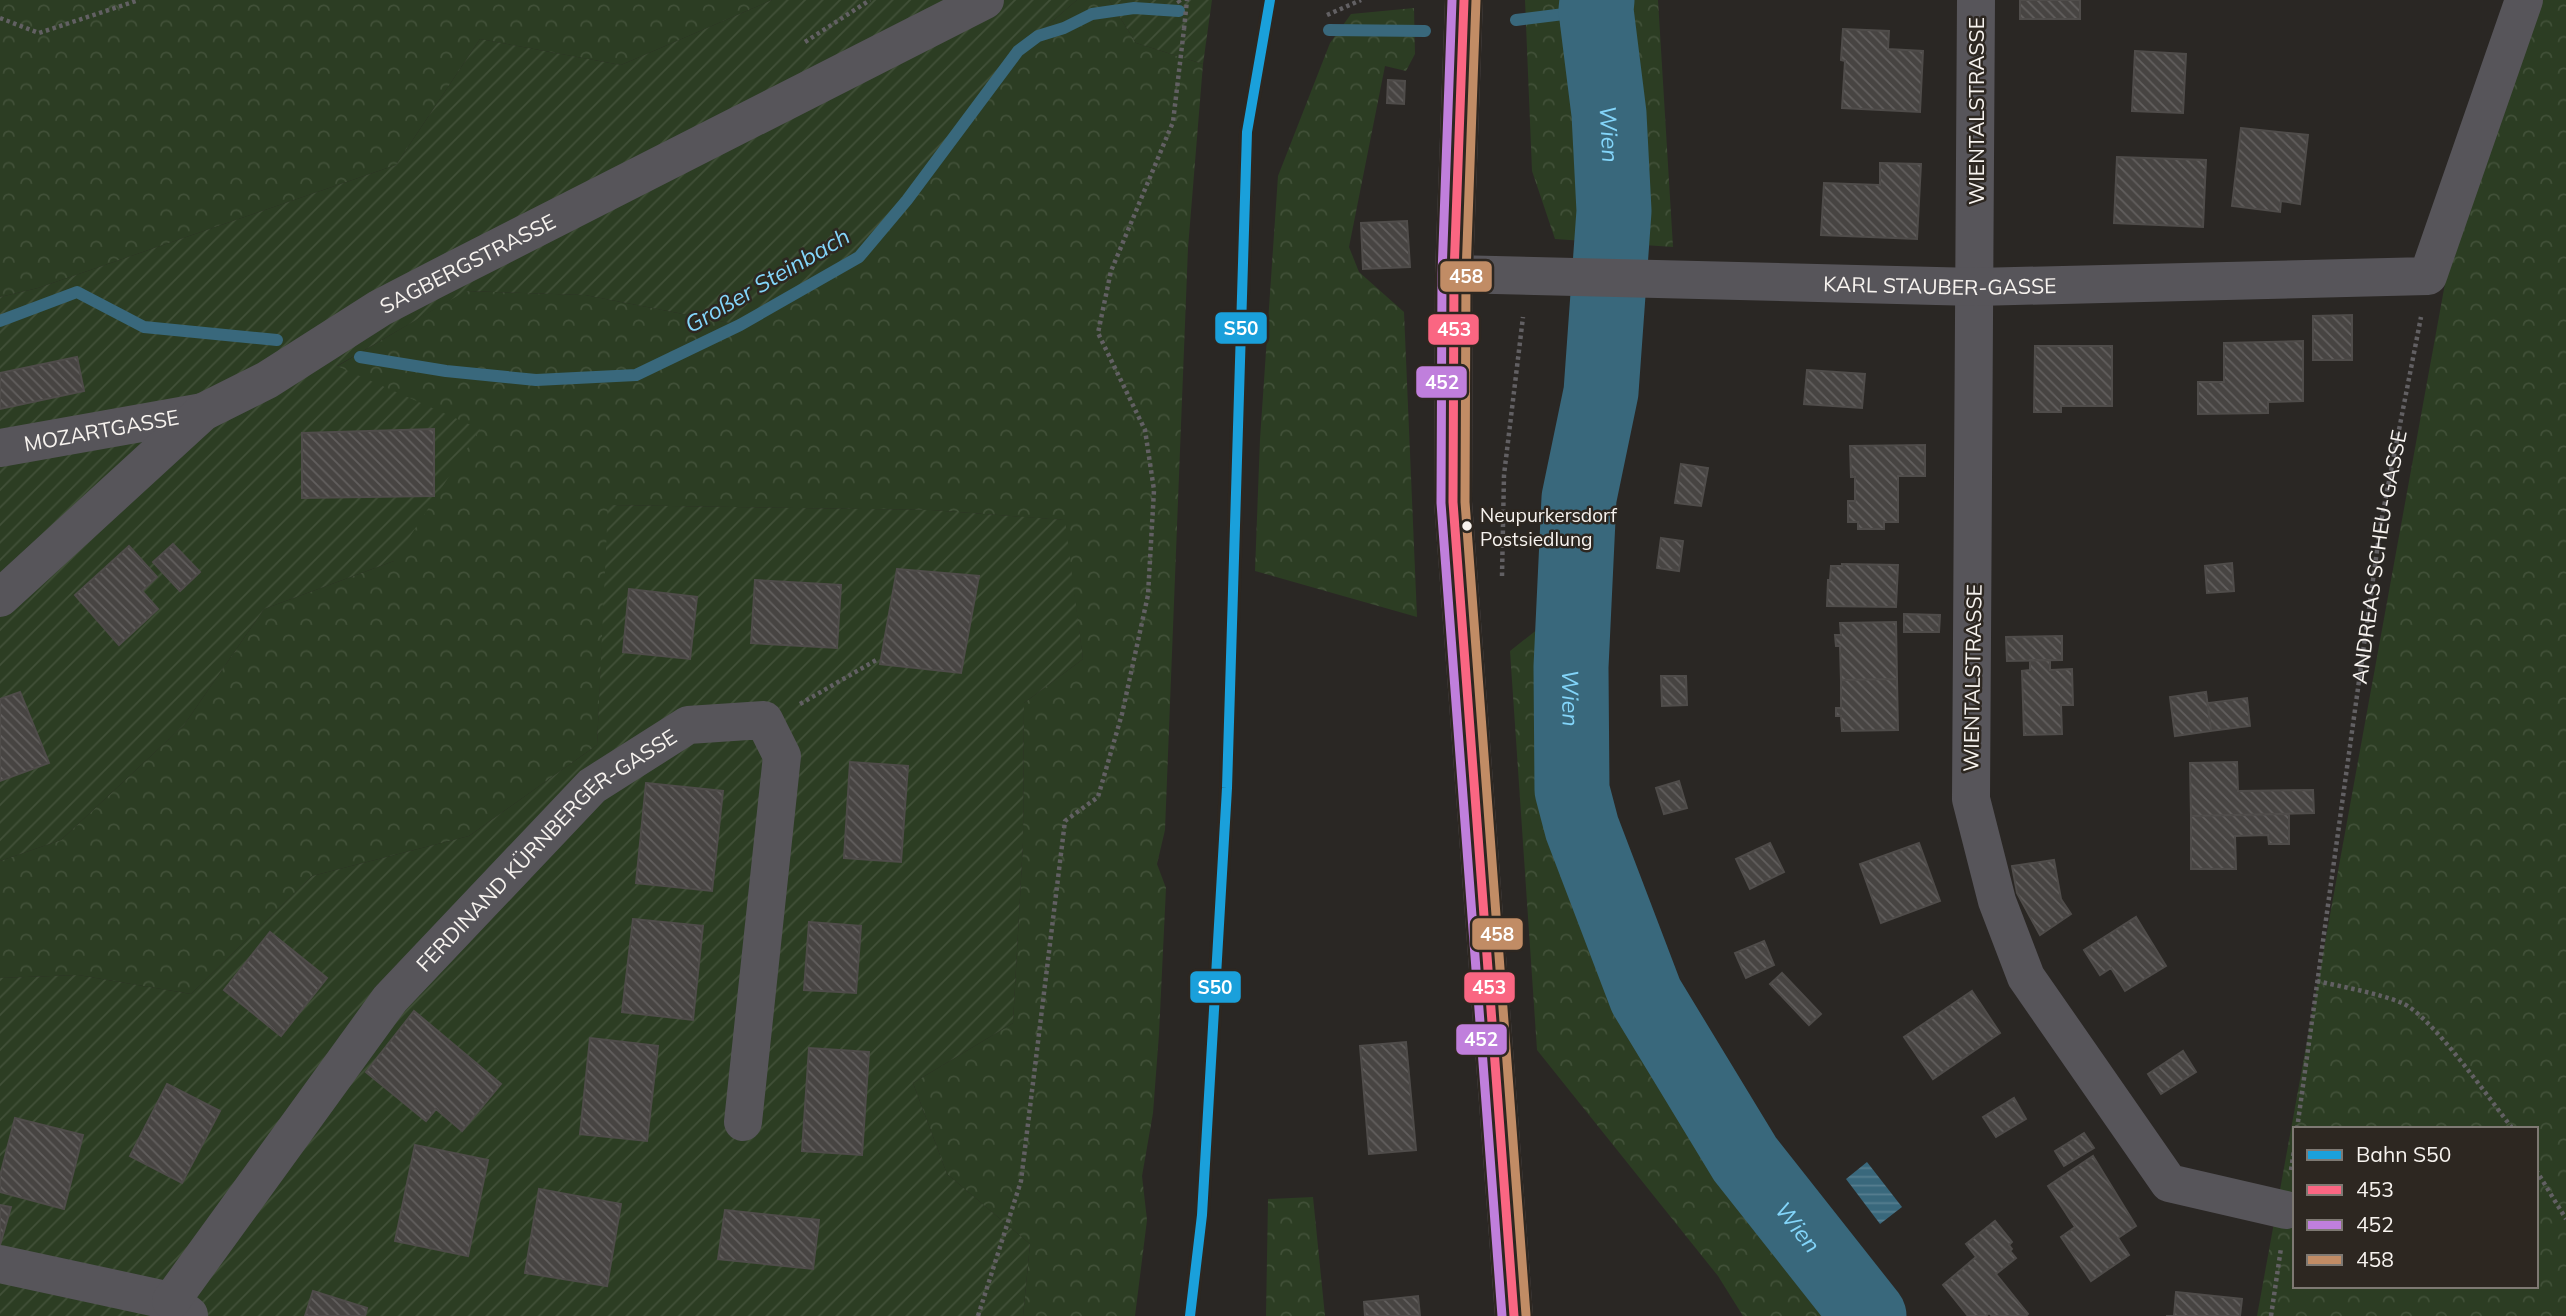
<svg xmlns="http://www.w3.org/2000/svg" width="2566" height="1316" font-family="Mulish,sans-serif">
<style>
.forest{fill:url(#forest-crowns);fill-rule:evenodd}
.garden{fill:url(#garden-furrows)}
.water{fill:url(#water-rules)}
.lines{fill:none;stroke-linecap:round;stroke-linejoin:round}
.stream{stroke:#39687c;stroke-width:12}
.river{stroke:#39687c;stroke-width:75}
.building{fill:url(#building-back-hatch);stroke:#4f4c4a;stroke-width:2}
.path{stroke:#626063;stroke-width:4.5;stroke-dasharray:3.5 3.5;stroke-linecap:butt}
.minor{stroke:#57555a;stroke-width:38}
.major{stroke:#605d64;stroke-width:38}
.path-bridge{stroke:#626063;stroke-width:4.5;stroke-dasharray:3.5 3.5;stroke-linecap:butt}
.bus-1-casing{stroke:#2d2721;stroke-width:14}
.bus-2-casing{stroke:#2d2721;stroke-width:14}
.bus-3-casing{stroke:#2d2721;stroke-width:14}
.bus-1{stroke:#fa6682;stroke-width:9}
.bus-2{stroke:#c07fdc;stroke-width:9}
.bus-3{stroke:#c18c65;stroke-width:9}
.rail-1-casing{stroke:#2d2721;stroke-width:16}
.rail-1{stroke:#1aa0db;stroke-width:10}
.bus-dot{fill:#f7f3ef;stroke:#2d2721;stroke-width:2.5}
.labels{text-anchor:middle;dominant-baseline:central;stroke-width:5;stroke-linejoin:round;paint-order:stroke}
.bus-label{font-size:19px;fill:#f7f3ef;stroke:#2d2721;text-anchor:start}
.street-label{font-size:21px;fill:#f7f3ef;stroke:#2d2721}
.water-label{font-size:23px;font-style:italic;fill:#83d5fa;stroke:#2d2721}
.line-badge{stroke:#2d2721;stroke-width:2.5}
.badge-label{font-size:19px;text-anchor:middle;font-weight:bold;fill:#fff}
</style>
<defs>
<pattern id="forest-crowns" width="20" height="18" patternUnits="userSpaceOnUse" patternTransform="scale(1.75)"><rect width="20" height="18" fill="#2c3d23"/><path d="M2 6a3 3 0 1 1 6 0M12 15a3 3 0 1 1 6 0" fill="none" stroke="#415038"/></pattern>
<pattern id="garden-furrows" width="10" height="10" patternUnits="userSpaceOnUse" patternTransform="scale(1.75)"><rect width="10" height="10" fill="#2c3d23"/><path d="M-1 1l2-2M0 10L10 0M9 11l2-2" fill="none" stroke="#415038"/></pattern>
<pattern id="water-rules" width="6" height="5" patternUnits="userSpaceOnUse" patternTransform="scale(1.75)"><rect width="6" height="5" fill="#39687c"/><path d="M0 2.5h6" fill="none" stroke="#567e8f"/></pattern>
<pattern id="building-back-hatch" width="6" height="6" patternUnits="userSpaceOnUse" patternTransform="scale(1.75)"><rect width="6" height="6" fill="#474442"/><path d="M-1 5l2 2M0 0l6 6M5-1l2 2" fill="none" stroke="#625f5e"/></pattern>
</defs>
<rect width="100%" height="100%" fill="#2a2724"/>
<path class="forest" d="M0,0H772L621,65L480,39L396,165L38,288L0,297Z
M1077,0H1109L1136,43L1203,64L1188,248L1165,830L1157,864L1166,888L1159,1034L1153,1113L1142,1176L1147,1220L1135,1316H1023L1030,1244L947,1174L913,1083L1013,1023L1023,843L1024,703L1083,659L1064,520L931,510L609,505L597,745L469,836L312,876L191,994L78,975L0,978V861L61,840L184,725L264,609L394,561L336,367L465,291L585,295L740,325L859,257L1018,51Z
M1525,0H1658L1673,247L1555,239L1532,171Z
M2535,0H2566V1316H2257L2446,278ZM2295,1129H2536V1286H2295Z
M1414,8L1415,54L1406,71L1385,66L1349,247L1359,272L1404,312L1417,617L1255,571L1260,439L1278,176L1330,43L1351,14Z
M1558,613L1555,710L1562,830L1580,912L1652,1057L1767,1220L1849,1316H1743L1718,1276L1537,1050L1510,651Z
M1313,1197L1325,1316H1266L1268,1199Z"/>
<path class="garden" d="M772,0H1077L1018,51L859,257L740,325L585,295L466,291L337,366L480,429L394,561L264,609L184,725L61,840L0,861V297L38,288L396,165L480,39L621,65Z
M1109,0H1212L1203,64L1136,43Z
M608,505L931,510L1065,520L1083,659L1024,703L1023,843L1013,1023L913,1083L947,1174L1030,1244L1023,1316H0V978L78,975L191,994L312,876L469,836L597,745Z"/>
<path class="water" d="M1867,1162L1902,1207L1880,1224L1846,1179Z"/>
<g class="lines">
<path class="stream" d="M1516,20L1596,10
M1329,30L1425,31
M0,321L77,292L144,327L277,340
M360,357L446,371L536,380L636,375L740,325L859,257L907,200L1018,51L1038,36L1064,28L1092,14L1134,8L1179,11"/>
<path class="river" id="s1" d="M1597,0L1596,10L1609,114L1614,211L1601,392L1579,498L1571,667L1572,790L1582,828L1646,996L1745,1159L1869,1316"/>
</g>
<path class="building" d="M2020,0H2080V19H2020Z
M1843,29L1889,31L1888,49L1923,51L1920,112L1842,108L1845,61L1841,60Z
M2135,51L2186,54L2183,113L2132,111Z
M1388,80L1405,81L1404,104L1387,103Z
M2241,128L2308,135L2300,204L2281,201L2280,212L2232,206Z
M2117,157L2206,160L2203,227L2114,223Z
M1880,163L1921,164L1917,239L1821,235L1824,183L1880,185Z
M1407,221L1410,267L1363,269L1361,223Z
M2352,315V360H2313V316Z
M2303,341V401L2268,402V413L2198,414V382H2224V343Z
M2035,346H2112V406H2061V412H2034Z
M77,357L84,391L0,409V373Z
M1807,370L1865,374L1862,408L1804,404Z
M434,429V496L302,498V433Z
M1925,445V476H1898V522H1884V529H1858V522H1848V501H1855V477H1851L1850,446Z
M1681,464L1708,468L1701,506L1675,503Z
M1661,538L1683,541L1679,571L1657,568Z
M173,544L200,572L180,591L153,562Z
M129,546L157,577L142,591L158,609L119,645L75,595Z
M2232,563L2234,591L2207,593L2205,566Z
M1842,564L1898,565L1896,607L1827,606L1828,580H1830L1831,566H1842Z
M897,569L979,576L961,673L880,664Z
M755,580L841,585L837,648L751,643Z
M629,589L697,597L690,659L623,652Z
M1904,614L1940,615L1939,632H1904Z
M1896,622L1897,679L1841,680L1840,646H1836L1835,635H1841L1840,623Z
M2062,636V660L2007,661L2006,637Z
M2030,660H2050V670L2072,669L2073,705H2061L2062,734L2024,735L2022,671L2030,670Z
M1661,676H1686L1687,705L1662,706Z
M1897,679L1898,730L1842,731L1841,716H1836V708H1841V680Z
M20,692L49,763L0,781V699Z
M2206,692L2211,731L2175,736L2170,697Z
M2247,698L2250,726L2211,731L2208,703Z
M850,762L908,766L901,862L844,858Z
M2237,762L2238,791L2313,790L2314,813L2191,816L2190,763Z
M1679,781L1687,808L1664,814L1656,788Z
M646,783L723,791L712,891L636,883Z
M2289,814V844H2269L2268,835L2235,836L2236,869H2191V816Z
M1770,843L1784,872L1750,889L1736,859Z
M1919,843L1940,901L1881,923L1860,864Z
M2054,860L2061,899L2071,914L2040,935L2017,893L2012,866Z
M2136,917L2166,966L2125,991L2111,968L2100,975L2084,950Z
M633,919L703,926L693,1020L622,1012Z
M809,922L861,926L856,993L804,990Z
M270,932L327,978L281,1036L224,990Z
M1764,941L1774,965L1746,978L1735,953Z
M1782,973L1821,1014L1809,1025L1770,984Z
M1972,991L2000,1033L1933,1079L1904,1037Z
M414,1011L501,1084L462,1131L436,1109L426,1121L366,1072Z
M590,1038L658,1046L647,1141L580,1134Z
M1406,1042L1416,1150L1369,1154L1360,1046Z
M809,1048L869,1052L862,1155L802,1151Z
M2183,1051L2196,1072L2161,1094L2148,1074Z
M167,1084L220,1111L182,1183L130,1156Z
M2014,1098L2026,1119L1996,1137L1983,1117Z
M15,1118L83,1135L64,1209L0,1192V1176Z
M2084,1133L2094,1148L2064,1166L2055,1151Z
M415,1145L488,1160L468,1256L395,1241Z
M2093,1156L2136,1226L2118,1238L2129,1255L2091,1281L2061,1237L2075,1227L2048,1186Z
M539,1189L621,1204L607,1286L525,1273Z
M0,1205L11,1207L0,1245Z
M725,1210L819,1220L813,1269L718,1259Z
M1995,1221L2012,1242L2009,1245L2012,1249L2010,1251L2016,1258L1996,1274L2028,1314L2026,1316H1992L1989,1313L1986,1316H1968L1943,1285L1976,1257L1966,1244Z
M313,1291L367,1308L365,1316H305Z
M2176,1292L2242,1299L2240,1316H2166H2174Z
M1418,1296L1420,1316H1365L1364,1302Z"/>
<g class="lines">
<g class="path">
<path d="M1178,0L1180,3"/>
<path d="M1327,15L1361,0"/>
<path d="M0,18L39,33L139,0"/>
<path d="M805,42L870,0"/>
<path d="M1502,576L1504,475L1523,317"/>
<path d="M800,704L878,659"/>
<path d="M2317,981C2343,987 2378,993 2402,1003C2431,1015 2490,1100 2513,1129"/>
<path id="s2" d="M2297,1129L2381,522L2421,317"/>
<path d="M2291,1170L2295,1144"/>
<path d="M2536,1170L2566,1219"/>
<path d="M978,1316L1021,1181L1065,821L1098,797L1122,714L1148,595L1154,490L1145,430L1098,333L1111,271L1173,122L1184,29"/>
<path d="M2271,1316L2281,1248"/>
</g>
<g class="minor">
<path d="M1976,0L1971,799L1997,901L2026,977L2169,1183L2286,1210"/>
<path id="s3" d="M1454,274L1976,287L2428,276L2524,0"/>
<path id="s4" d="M0,448L203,412"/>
<path id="s5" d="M0,598L203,412L267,380L380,308L434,280L985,0"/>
<path d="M0,1264L171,1301L189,1315"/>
<path id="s6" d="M171,1301L390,999L592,786L688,725L764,720L782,756L743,1122"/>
</g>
<path class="major" d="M1464,0L1454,274L1453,502L1514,1316"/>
<path class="path-bridge" d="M1184,29L1187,0"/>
<g class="bus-1-casing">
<path id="bus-1" d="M1464,0L1454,274L1453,502L1514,1316"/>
</g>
<g class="bus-2-casing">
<path id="bus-2" d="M1452,0L1442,274L1441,503L1502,1316"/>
</g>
<g class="bus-3-casing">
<path id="bus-3" d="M1476,0L1466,274L1465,502L1526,1315"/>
</g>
<use href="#bus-1" class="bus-1"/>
<use href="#bus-2" class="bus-2"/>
<use href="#bus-3" class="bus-3"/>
<g class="rail-1-casing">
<path id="rail-1" d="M1190,1316L1202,1215L1227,788L1247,132L1270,0"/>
</g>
<use href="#rail-1" class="rail-1"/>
</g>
<circle class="bus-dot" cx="1467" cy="526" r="6"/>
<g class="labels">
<g class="bus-label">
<text x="1480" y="515">Neupurkersdorf<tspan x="1480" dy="24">Postsiedlung</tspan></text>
</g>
<g class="street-label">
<text transform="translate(1976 111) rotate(-90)">WIENTALSTRASSE</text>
<text stroke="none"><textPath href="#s5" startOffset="579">SAGBERGSTRASSE</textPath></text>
<text stroke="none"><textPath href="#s3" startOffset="486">KARL STAUBER-GASSE</textPath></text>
<text stroke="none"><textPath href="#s4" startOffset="103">MOZARTGASSE</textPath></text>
<text stroke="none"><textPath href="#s2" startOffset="578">ANDREAS SCHEU-GASSE</textPath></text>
<text transform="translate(1972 678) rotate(-89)">WIENTALSTRASSE</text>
<text stroke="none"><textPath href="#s6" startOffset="590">FERDINAND KÜRNBERGER-GASSE</textPath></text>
</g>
<g class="water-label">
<text stroke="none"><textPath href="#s1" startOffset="135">Wien</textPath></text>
<text transform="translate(767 280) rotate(-30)">Großer Steinbach</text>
<text stroke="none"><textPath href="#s1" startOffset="702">Wien</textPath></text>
<text stroke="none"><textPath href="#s1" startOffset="1290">Wien</textPath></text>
</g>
</g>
<g class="line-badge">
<rect x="1439" y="260" width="54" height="33" rx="7" fill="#c18c65"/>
<rect x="1214" y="311" width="54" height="34" rx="7" fill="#1aa0db"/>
<rect x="1427" y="313" width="53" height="33" rx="7" fill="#fa6682"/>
<rect x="1415" y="365" width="53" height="34" rx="7" fill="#c07fdc"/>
<rect x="1471" y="917" width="53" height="34" rx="7" fill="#c18c65"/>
<rect x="1189" y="970" width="53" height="34" rx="7" fill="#1aa0db"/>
<rect x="1463" y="971" width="53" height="33" rx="7" fill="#fa6682"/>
<rect x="1455" y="1023" width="53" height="33" rx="7" fill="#c07fdc"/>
</g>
<g class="badge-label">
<text x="1466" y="283">458</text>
<text x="1241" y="335">S50</text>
<text x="1454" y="336">453</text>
<text x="1442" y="389">452</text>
<text x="1497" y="941">458</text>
<text x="1215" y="994">S50</text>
<text x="1489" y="994">453</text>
<text x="1481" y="1046">452</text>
</g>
<rect x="2293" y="1127" width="245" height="161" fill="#2d2721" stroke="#7e7973" stroke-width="2"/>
<rect x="2307" y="1150" width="35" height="10" fill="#1aa0db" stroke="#7e7973" stroke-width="2"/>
<text x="2356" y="1162" font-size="21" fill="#f7f3ef">Bahn S50</text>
<rect x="2307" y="1185" width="35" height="10" fill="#fa6682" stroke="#7e7973" stroke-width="2"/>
<text x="2356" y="1197" font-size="21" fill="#f7f3ef">453</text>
<rect x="2307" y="1220" width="35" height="10" fill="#c07fdc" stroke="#7e7973" stroke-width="2"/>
<text x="2356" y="1232" font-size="21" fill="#f7f3ef">452</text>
<rect x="2307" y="1255" width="35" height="10" fill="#c18c65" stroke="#7e7973" stroke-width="2"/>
<text x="2356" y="1267" font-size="21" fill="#f7f3ef">458</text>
</svg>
